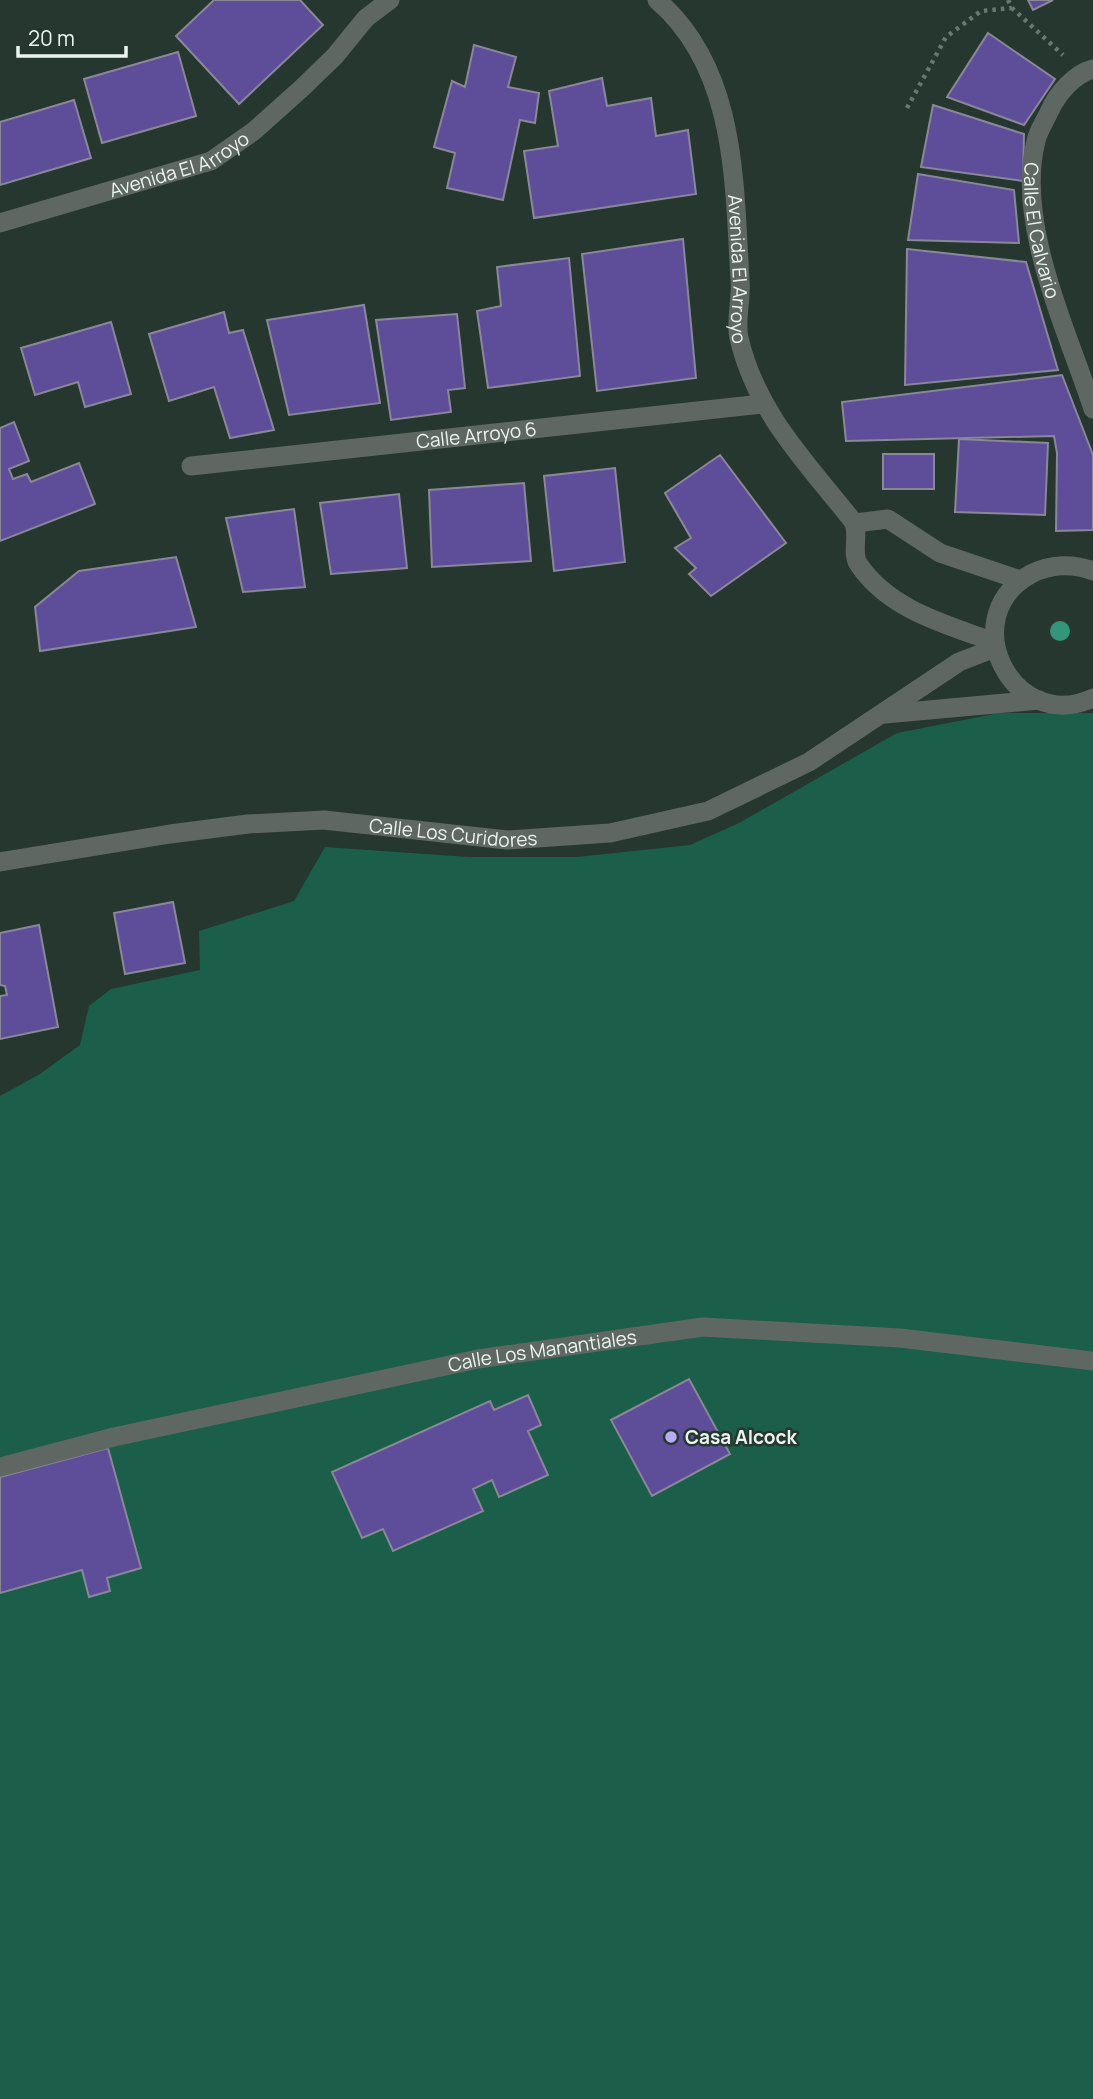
<svg xmlns="http://www.w3.org/2000/svg" width="1093" height="2099" font-family="Manrope,sans-serif">
<style>
.green{fill:#1b5e4a}
.building{fill:#5e4e9a;stroke:#898798;stroke-width:2}
.lines{fill:none;stroke-linecap:round;stroke-linejoin:round}
.path{stroke:#697872;stroke-width:4.5;stroke-dasharray:3.5 5;stroke-linecap:butt}
.minor{stroke:#5f6763;stroke-width:19}
.tree{fill:#349679}
.poi-dot{fill:#b8abf7;stroke:#263730;stroke-width:2.5}
.labels{text-anchor:middle;dominant-baseline:central;stroke-width:5;stroke-linejoin:round;paint-order:stroke}
.street-label{font-size:19px;fill:#eaf5f1;stroke:#263730}
.poi-label{font-size:19px;font-weight:bold;fill:#eaf5f1;stroke:#263730;text-anchor:start}
</style>
<rect width="100%" height="100%" fill="#263730"/>
<path class="green" d="M999,713H1093V2099H0V1096L40,1074L80,1045L89,1006L111,989L200,970L199,931L294,901L325,847L468,857H577L690,845L739,823L897,733Z"/>
<path class="building" d="M214,0H300L323,25L239,104L176,36Z
M1028,0H1053L1033,10Z
M988,33L1055,79L1024,125L947,97Z
M474,45L516,57L508,87L539,93L535,123L520,120L503,200L447,188L455,153L434,147L452,81L465,87Z
M178,52L196,116L102,143L84,79Z
M602,78L607,106L651,98L656,136L688,130L696,194L534,218L524,151L558,146L549,91Z
M74,100L91,158L0,185V122Z
M933,105L1024,134L1023,181L921,167Z
M918,174L1014,190L1019,243L908,240Z
M683,239L696,378L597,391L582,254Z
M907,249L1026,262L1058,370L905,385Z
M569,258L580,376L488,388L477,311L501,306L497,267Z
M364,305L380,403L289,415L267,320Z
M224,312L229,333L243,330L274,430L230,438L214,387L169,401L149,334Z
M457,314L465,388L448,390L451,412L391,420L376,320Z
M111,322L131,394L85,407L78,382L35,395L21,348Z
M1062,375L1093,455V530L1056,531L1057,453L1054,436L846,441L842,402Z
M14,422L29,461L9,469L13,479L27,474L31,482L79,463L95,504L0,541V428Z
M959,439L1048,443L1045,515L955,512Z
M883,454H934V489H883Z
M720,455L786,543L711,596L689,574L696,568L675,548L691,538L665,493Z
M615,468L625,562L554,571L544,476Z
M524,483L531,561L432,567L429,490Z
M399,494L407,568L331,574L320,503Z
M294,509L305,587L243,592L226,518Z
M176,557L196,627L40,651L35,607L79,571Z
M173,902L185,963L125,974L114,913Z
M39,925L58,1027L0,1039V996L7,995L5,986L0,985V933Z
M689,1379L730,1454L652,1496L611,1420Z
M528,1395L541,1425L528,1431L548,1475L499,1497L492,1480L473,1489L483,1511L393,1551L383,1529L362,1538L332,1472L490,1401L494,1410Z
M108,1448L141,1568L107,1578L110,1591L89,1597L82,1570L0,1593V1477Z"/>
<g class="lines">
<path class="path" d="M1008,0L1012,8L1063,55
M907,108L946,37L981,11L1012,8"/>
<g class="minor">
<path id="s1" d="M657,0C737,69 734,182 740,280C742,298 735,320 739,338C756,412 806,462 852,520C861,532 850,553 859,565C890,610 945,624 994,642"/>
<path id="s2" d="M1093,69C1074,74 1057,94 1049,112C1045,121 1038,131 1036,141C1015,223 1068,332 1093,409"/>
<path id="s3" d="M0,223L211,161L254,131L302,88L335,56L366,18L390,0"/>
<path id="s4" d="M191,466L762,404"/>
<path d="M855,523L888,519L940,553L1020,580"/>
<path d="M1093,571C1073,563 1050,564 1031,574C953,617 1013,735 1093,698"/>
<path d="M885,714L1039,700"/>
<path id="s5" d="M0,862L170,834L248,824L324,820L507,840L610,833L708,811L809,762L959,662L995,648"/>
<path id="s6" d="M0,1467L114,1437L478,1359L703,1327L900,1338L1093,1361"/>
</g>
</g>
<circle class="tree" cx="1060" cy="631" r="10"/>
<circle class="poi-dot" cx="671" cy="1437" r="7"/>
<g class="labels">
<g class="street-label">
<text stroke="none"><textPath href="#s3" startOffset="189">Avenida El Arroyo</textPath></text>
<text stroke="none"><textPath href="#s2" startOffset="186">Calle El Calvario</textPath></text>
<text stroke="none"><textPath href="#s1" startOffset="290">Avenida El Arroyo</textPath></text>
<text stroke="none"><textPath href="#s4" startOffset="287">Calle Arroyo 6</textPath></text>
<text stroke="none"><textPath href="#s5" startOffset="457">Calle Los Curidores</textPath></text>
<text stroke="none"><textPath href="#s6" startOffset="555">Calle Los Manantiales</textPath></text>
</g>
<g class="poi-label">
<text x="685" y="1437">Casa Alcock</text>
</g>
</g>
<path d="M18 46v10h108v-10" fill="none" stroke="#eaf5f1" stroke-width="3.5"/>
<text x="28" y="46" font-size="21" fill="#eaf5f1" stroke="#263730" stroke-width="5" paint-order="stroke">20 m</text>
</svg>
